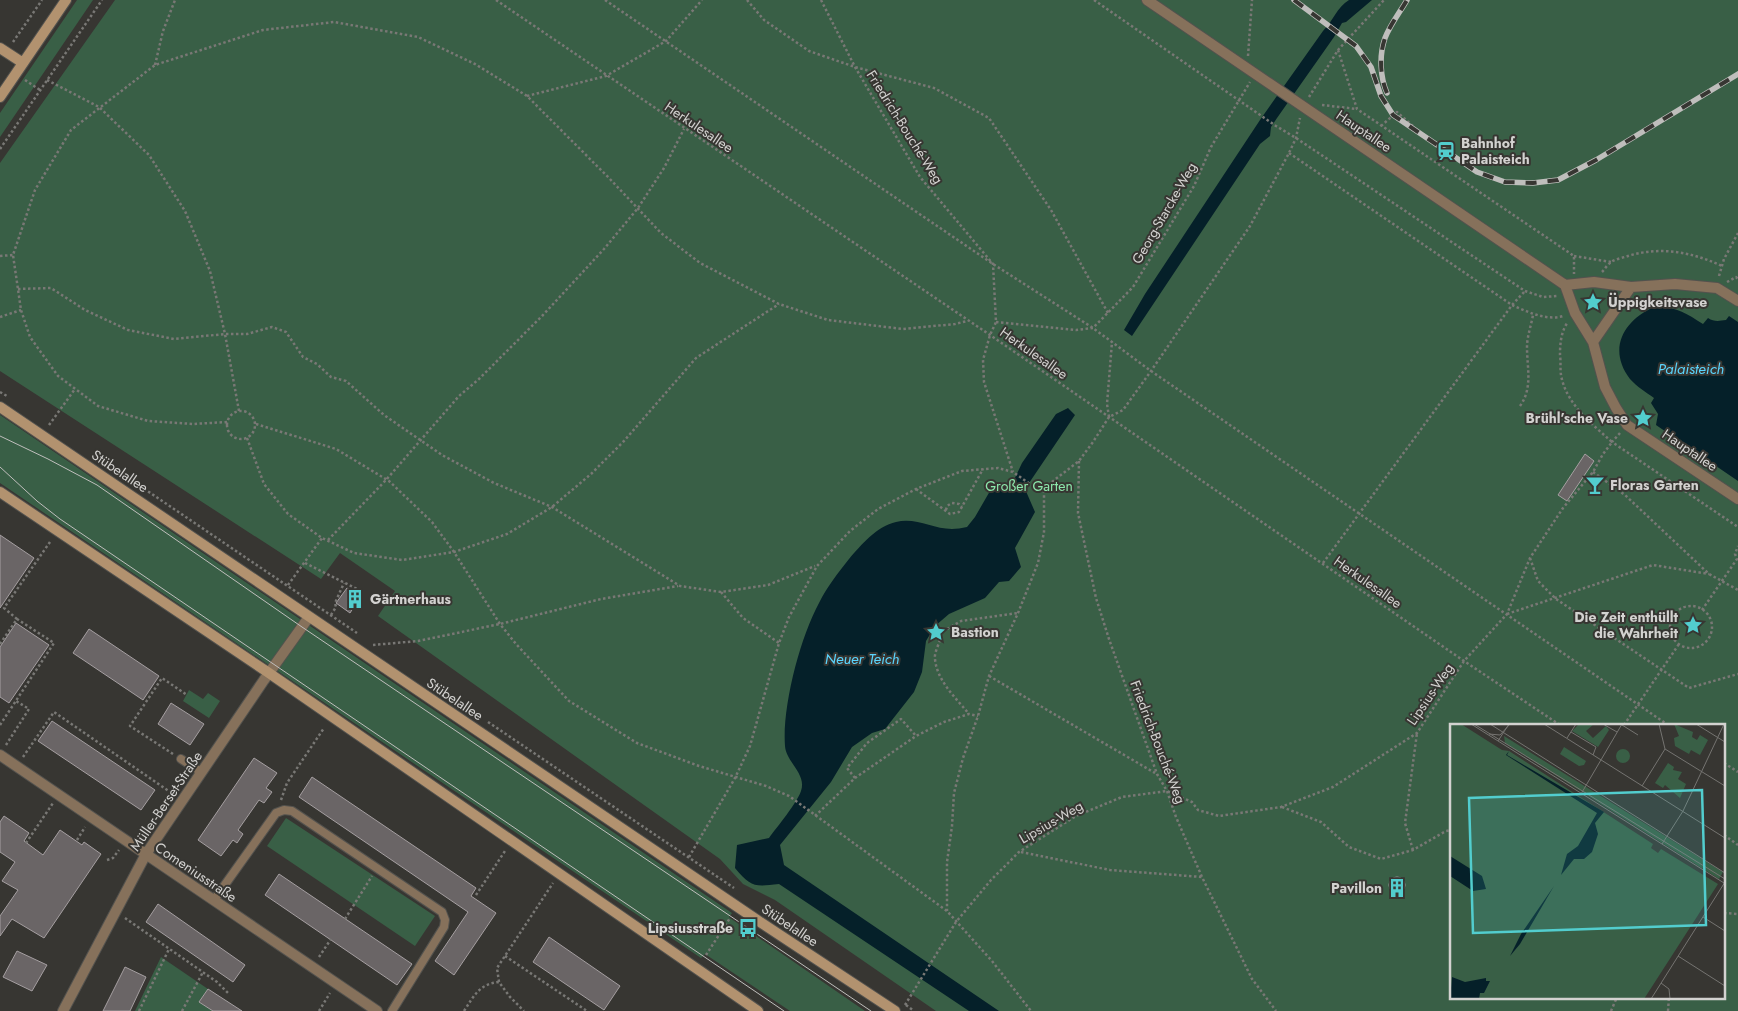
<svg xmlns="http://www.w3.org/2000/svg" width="1738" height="1011" font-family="Jost,sans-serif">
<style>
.green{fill:#395f46;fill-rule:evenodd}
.water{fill:#052029}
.building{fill:#6a6566;stroke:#a59fa1}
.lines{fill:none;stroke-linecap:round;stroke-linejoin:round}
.lane-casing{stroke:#53524e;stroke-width:10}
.street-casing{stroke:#53524e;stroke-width:12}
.secondary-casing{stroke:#53524e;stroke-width:12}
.path{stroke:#797875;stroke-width:2.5;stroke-dasharray:2.5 2.5;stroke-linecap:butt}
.lane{stroke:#86715b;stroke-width:8}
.street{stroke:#86715b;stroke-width:10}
.secondary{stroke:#b2926f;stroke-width:10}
.tram{stroke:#bfbebc;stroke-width:1}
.rail-casing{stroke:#bfbebc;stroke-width:5.5}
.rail{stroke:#373632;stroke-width:4;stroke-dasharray:11;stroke-linecap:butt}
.labels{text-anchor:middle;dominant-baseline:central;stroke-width:4;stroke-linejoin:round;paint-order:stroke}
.street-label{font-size:14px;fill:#d3d2d0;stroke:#373632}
.poi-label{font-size:14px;font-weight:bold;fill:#d3d2d0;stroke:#373632;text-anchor:start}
.park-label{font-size:14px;fill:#8de8ac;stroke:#373632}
.water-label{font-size:15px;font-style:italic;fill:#5ad4fd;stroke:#373632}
.inset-road{fill:none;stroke:#757471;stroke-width:1}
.view{fill:#52cdce;fill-opacity:0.15;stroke:#52cdce;stroke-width:2.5}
.inset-edge{fill:none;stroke:#d3d2d0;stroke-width:2.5}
</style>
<rect width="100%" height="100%" fill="#373632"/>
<path class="green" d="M77,0H93L0,137V113Z
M115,0H1738V1011H936L775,900L743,884L720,859L378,616L395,591L340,553L321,579L0,371V163ZM1452,725H1724V997H1452Z
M0,415L732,913L729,917L730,918L865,1011H790L705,954L701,958L0,483Z
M189,690L203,699L208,693L220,701L209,718L183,701Z
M286,818L435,916L415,946L267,846Z
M161,957L208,989L199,1002L213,1011H135Z"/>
<path class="water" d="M1349,0H1372L1346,22L1342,23L1334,37L1277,118L1271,127L1270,136L1260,144L1132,336L1124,330L1145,294L1260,120L1323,31C1333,21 1337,7 1349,0Z
M1654,307C1676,306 1686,313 1703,324L1708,318C1714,322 1719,321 1726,320L1729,316L1738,322V481L1656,425L1658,414L1651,403L1654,398C1646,392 1637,387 1630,379C1607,349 1624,320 1654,307Z
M1068,408L1075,415L1025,489L1035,512L1015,548L1021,567L1009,581L999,582L985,598L949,614L935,626L926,641L922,672L914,692L885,729L872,733L852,747L831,782L780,845L784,865L999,1011H969L779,884C754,887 751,887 735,868L737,845L769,838C777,827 797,803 801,791C807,774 786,762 785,746C782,707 800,638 819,603C827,587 838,573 849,559C861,545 877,526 896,522C916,517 932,529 952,529C956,529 962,528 967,527L975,517L990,491L1013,482L1022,463L1056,414Z"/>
<path class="building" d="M1585,454L1594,461L1567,501L1558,495Z
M0,535L34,558L0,608Z
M347,588L360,597L350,613L336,603Z
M16,623L49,645L9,703L0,697V647Z
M89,629L159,676L143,700L73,653Z
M171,703L204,724L190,745L158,724Z
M52,721L155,790L141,810L38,741Z
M254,758L277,773L266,788L272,792L264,803L259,800L238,830L243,834L237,843L233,840L221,856L198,840Z
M312,777L476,888L471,896L496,913L454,975L435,961L468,912L299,797Z
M4,816L29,833L24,841L43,855L60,830L82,845L84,842L101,854L44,938L12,919L0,936V916L18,890L2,881L15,862L0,852V822Z
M279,874L412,964L397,985L265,895Z
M1389 885a8 8 0 1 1 16 0a8 8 0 1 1-16 0Z
M158,904L245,965L233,982L146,922Z
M549,937L620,986L604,1010L533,962Z
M17,951L47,965L32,991L3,977Z
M125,967L146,977L130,1011H103Z
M208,989L242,1011H213L199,1002Z"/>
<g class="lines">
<g class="lane-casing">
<path id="lane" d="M181,759L201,772
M214,900L276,813L284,810L292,811L442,912L445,920L444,927L392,1011"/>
</g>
<g class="street-casing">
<path id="street" d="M1147,0L1565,285L1594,282L1631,287L1675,284L1717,288L1738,301
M1565,285L1575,313L1593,342L1605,387L1616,408L1627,425L1738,499
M1593,342L1631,287
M0,755L377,1011
M63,1011L146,854L264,680L309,617"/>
</g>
<g class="secondary-casing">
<path id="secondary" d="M0,48L23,63
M0,97L66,0
M0,407L757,920L895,1011
M0,492L269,673L758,1011"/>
</g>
<path class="path" d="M496,0L990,335L1464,661L1560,725
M605,0L993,264L1093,328L1151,371L1668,725
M747,0L764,20L809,51L855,67L934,88L989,118L1051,210L1108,313
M821,0L855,67L920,177L993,264L996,322L990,335L983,360L984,382L1013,472
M1094,0L1276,126L1296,138L1525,291L1543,297L1557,296
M13,42L42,0
M1338,50L1357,109L1574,256V274
M1248,56L1252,0
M155,65L163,31L175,0
M25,80L40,90
M47,80L99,107L149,155L185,211L210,271L225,334L239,411
M527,96L606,76L666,41L702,0
M1309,97L1338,50L1384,0
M1322,105L1357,109
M1381,126L1397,112L1414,127
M0,149L102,0
M1289,153L1512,305C1528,312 1546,321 1563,316
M0,256L13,255
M1574,256L1611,262
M1602,272C1605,269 1607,265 1610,263C1614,259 1622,258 1628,256C1660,246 1692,252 1722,266
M1719,276L1724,259L1738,233
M1727,282L1736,277L1738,279
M18,289L51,288L85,310L128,330L174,339L225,334H247L272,327L286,332L303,357L317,364L331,377L346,381L384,415L442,455L494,483L552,507L680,586L721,592L768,585L815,566
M0,317L21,310
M996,322L1076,330L1093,328L1133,287L1194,186L1211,147L1250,82
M0,392L7,396
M1520,406C1533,388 1527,368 1527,347C1527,337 1531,326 1533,315
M227 425a14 14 0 1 1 28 0a14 14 0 1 1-28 0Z
M1109,417L1107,404L1112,342
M227,422L193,424L148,421L98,406L58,376L30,337L21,310L13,255L35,190L71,130L155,65L263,30L334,22L418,37L475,64L527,96L609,178L661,233L700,263L779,304L828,320L903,329L955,324L967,321
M256,424L336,449L389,481L432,522L454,552L500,624L516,644L569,701L637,743L699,766L766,786L789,796L947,911L992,961L1031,1011
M49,425L75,389
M1620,433L1612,442L1738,527
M247,438L264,484L288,514L322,538L354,553L402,560L454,552L507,534L552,507L591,474L624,441L696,358L779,304
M1079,461L1078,513L1096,598L1109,639L1157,774L1167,791L1176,817L1202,877L1252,979L1276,1011
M115,469L357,633
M1593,472L1625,495L1709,574L1738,590
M1044,488L1079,461L1093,442L1109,417L1123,410L1151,371L1250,226L1289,153L1296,138L1300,118
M916,489L950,514L959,512L983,469
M946,510L947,506L952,503L959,504L962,507
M328,540L386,480L459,396L479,379L543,315L604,249L638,208L664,168L684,129
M1530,558L1538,581L1556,599L1689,688L1738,674
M305,563L361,591
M1323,563L1512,305L1525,291
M288,585L322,538
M721,592L743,618L779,643
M1670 627a21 21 0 1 1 42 0a21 21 0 1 1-42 0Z
M1702,610L1737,559L1735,554L1738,546
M1507,614L1653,565L1709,574
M331,615L336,607L335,603L344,583
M17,619L4,608L50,542
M947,629L961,621L1018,613
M940,640C938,646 934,654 935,659C937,681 956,698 969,714
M0,644L17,619L54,643L0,725
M373,645L418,641L500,624L601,599L678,586
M989,676L1155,773
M488,722L734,888
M1624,725L1679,644
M6,745L29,709L16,701
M173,754L130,726L162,678L187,695
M23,757L54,712L173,794
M1724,763L1738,772
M855,778L847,768L867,743L901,719L916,736
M281,800L287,783L324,728
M1282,807L1321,822L1349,847L1381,859L1413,850L1446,831L1452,830
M815,816L855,778L916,736L944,722L969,714L978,716
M1724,835L1738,845
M77,840L85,827
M26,843L53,803
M1413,850L1405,823L1417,733
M1021,852L1110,870L1202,877
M689,857L735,778L750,746L779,643L789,617L817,566L850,531L878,509L916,489L962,471L998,468L1013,472L1030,484L1044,488V532L1038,563L1018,613L989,676L978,716L963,758L954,793L952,826L947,862V911
M107,860L113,858L119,850
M476,895L505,851
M1724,913L1738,914
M125,918L217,982L229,994
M345,919L372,876
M706,955L730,918
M505,956L587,1011
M319,957L331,939
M499,982L497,968L553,883
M905,1005L956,922L991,880L1019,852L1076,816L1122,797L1167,791L1192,802L1198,810L1219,816L1281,807L1333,787L1417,733L1464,661L1507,614L1530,558L1563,508L1593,472L1603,454L1612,442C1592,424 1566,404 1561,375C1560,369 1561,362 1560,355C1560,344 1561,331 1568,322
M906,1005L914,1011
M139,1011L169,949
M182,1011L203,972
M319,1011L330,993
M464,1011C474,996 479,984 499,982L510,997L524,1011
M1611,1011L1617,997
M1668,1011L1669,997"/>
<use href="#lane" class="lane"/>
<use href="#street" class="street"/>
<use href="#secondary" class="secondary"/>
<path class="tram" d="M0,436L48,459L97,485L302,627L871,1011
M0,467L37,501L60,519L784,1011"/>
<g class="rail-casing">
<path id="rail" d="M1294,0L1356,46L1371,67L1381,96L1393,115L1477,172L1505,182L1533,183L1558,180L1596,160L1738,74
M1387,93C1380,77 1379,55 1385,38C1390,25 1400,12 1407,0"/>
</g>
<use href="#rail" class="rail"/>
</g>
<defs>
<g id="station-bare" transform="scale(1.5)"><path d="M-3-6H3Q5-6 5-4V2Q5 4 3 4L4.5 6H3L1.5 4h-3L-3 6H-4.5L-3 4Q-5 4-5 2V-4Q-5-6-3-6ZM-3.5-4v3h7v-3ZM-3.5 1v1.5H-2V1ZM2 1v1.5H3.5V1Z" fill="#52cdce" stroke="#373632" stroke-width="2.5" paint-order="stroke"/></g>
<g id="sight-bare" transform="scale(1.5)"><path d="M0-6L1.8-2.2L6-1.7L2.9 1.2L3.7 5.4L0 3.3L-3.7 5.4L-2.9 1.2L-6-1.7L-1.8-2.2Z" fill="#52cdce" stroke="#373632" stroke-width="2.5" paint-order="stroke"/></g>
<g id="bar-bare" transform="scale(1.5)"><path d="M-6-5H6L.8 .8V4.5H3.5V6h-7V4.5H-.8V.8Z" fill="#52cdce" stroke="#373632" stroke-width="2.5" paint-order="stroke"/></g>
<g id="building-bare" transform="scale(1.5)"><path d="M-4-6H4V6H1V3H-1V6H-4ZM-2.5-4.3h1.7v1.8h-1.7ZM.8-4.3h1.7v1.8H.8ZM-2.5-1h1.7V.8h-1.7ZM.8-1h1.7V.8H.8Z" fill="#52cdce" stroke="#373632" stroke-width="2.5" paint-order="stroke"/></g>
<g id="bus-bare" transform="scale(1.5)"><path d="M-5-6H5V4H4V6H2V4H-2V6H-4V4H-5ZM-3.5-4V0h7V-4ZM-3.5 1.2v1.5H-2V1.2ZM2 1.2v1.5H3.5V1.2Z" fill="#52cdce" stroke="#373632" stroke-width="2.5" paint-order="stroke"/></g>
</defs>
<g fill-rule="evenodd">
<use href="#station-bare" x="1446" y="151"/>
<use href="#sight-bare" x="1593" y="302"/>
<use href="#sight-bare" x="1643" y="418"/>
<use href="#bar-bare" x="1595" y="485"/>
<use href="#building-bare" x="355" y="599"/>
<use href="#sight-bare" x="1693" y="625"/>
<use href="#sight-bare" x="936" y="632"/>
<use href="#building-bare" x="1397" y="888"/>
<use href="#bus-bare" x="748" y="928"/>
</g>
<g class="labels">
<g class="street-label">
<text transform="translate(699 127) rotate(34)">Herkulesallee</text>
<text transform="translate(905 127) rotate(58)">Friedrich-Bouché-Weg</text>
<text transform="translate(1364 131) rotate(34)">Hauptallee</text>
<text transform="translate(1164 213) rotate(-60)">Georg-Starcke-Weg</text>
<text transform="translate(1034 353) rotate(35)">Herkulesallee</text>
<text transform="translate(1690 450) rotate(34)">Hauptallee</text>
<text transform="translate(120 471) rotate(34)">Stübelallee</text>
<text transform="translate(1368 582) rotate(35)">Herkulesallee</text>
<text transform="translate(1430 694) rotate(-56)">Lipsius-Weg</text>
<text transform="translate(455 699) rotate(34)">Stübelallee</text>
<text transform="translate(1158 742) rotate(69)">Friedrich-Bouché-Weg</text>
<text transform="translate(166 801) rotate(-56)">Müller-Berset-Straße</text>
<text transform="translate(1051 822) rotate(-30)">Lipsius-Weg</text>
<text transform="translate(196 872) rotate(34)">Comeniusstraße</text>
<text transform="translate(790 925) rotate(34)">Stübelallee</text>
</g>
<g class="poi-label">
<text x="1461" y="143">Bahnhof<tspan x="1461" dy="16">Palaisteich</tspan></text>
<text x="1608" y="302">Üppigkeitsvase</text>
<text x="1628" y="418" text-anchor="end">Brühl’sche Vase</text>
<text x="1610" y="485">Floras Garten</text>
<text x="370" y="599">Gärtnerhaus</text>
<text x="1678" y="617" text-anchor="end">Die Zeit enthüllt<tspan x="1678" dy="16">die Wahrheit</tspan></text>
<text x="951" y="632">Bastion</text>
<text x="1382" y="888" text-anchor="end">Pavillon</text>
<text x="733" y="928" text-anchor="end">Lipsiusstraße</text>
</g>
<g class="park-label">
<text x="1029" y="486">Großer Garten</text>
</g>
<g class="water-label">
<text x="1691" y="369">Palaisteich</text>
<text x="862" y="659">Neuer Teich</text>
</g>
</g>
<g transform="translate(1450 724)">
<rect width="275" height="275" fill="#373632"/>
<path d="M0,0H11L52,26L59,27L203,120L201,124L208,129L211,125L268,160L194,275H0ZM129,0H144L136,7L143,14L156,2L159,6L148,23L122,7ZM224,0L243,8L242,13L247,16L250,11L258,16L250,31L241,26L239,30L225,22L224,14L229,12ZM54,12L273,148L269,155L55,19ZM114,23L136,37L134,41L129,42L110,30ZM166 32a7 7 0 1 1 14 0a7 7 0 1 1-14 0ZM218,39L224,43L223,46L232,48L228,55L236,60L230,74L215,61L213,64L205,59Z" fill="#395f46"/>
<path d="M59,27L57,31L154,88L145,99L148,110L142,128L134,135H124L111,151L117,130L128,122L147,89L56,31ZM0,132L32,152L36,165L23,167L0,152ZM104,162L70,220L60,232L71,210ZM2,253L15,258L36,254V257H40L34,269H30L29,275H0Z" fill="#052029"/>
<path class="inset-road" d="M21,0L274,159M24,0L275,155M40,0L275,149M94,0L275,114M153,0L167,8M209,0L215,25L275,62M246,0L275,18M172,1L188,11M121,8L146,23L143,31M39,10L50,11L60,0M117,14L126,0M48,17L59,0M192,62L215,25M131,70L172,0M212,120L233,87L274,0M253,193L275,207M228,232L275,262M211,259L219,265L220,275M201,275L275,158"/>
<path class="view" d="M252,66L256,201L23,209L19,74Z"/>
<rect width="275" height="275" class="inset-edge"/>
</g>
</svg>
